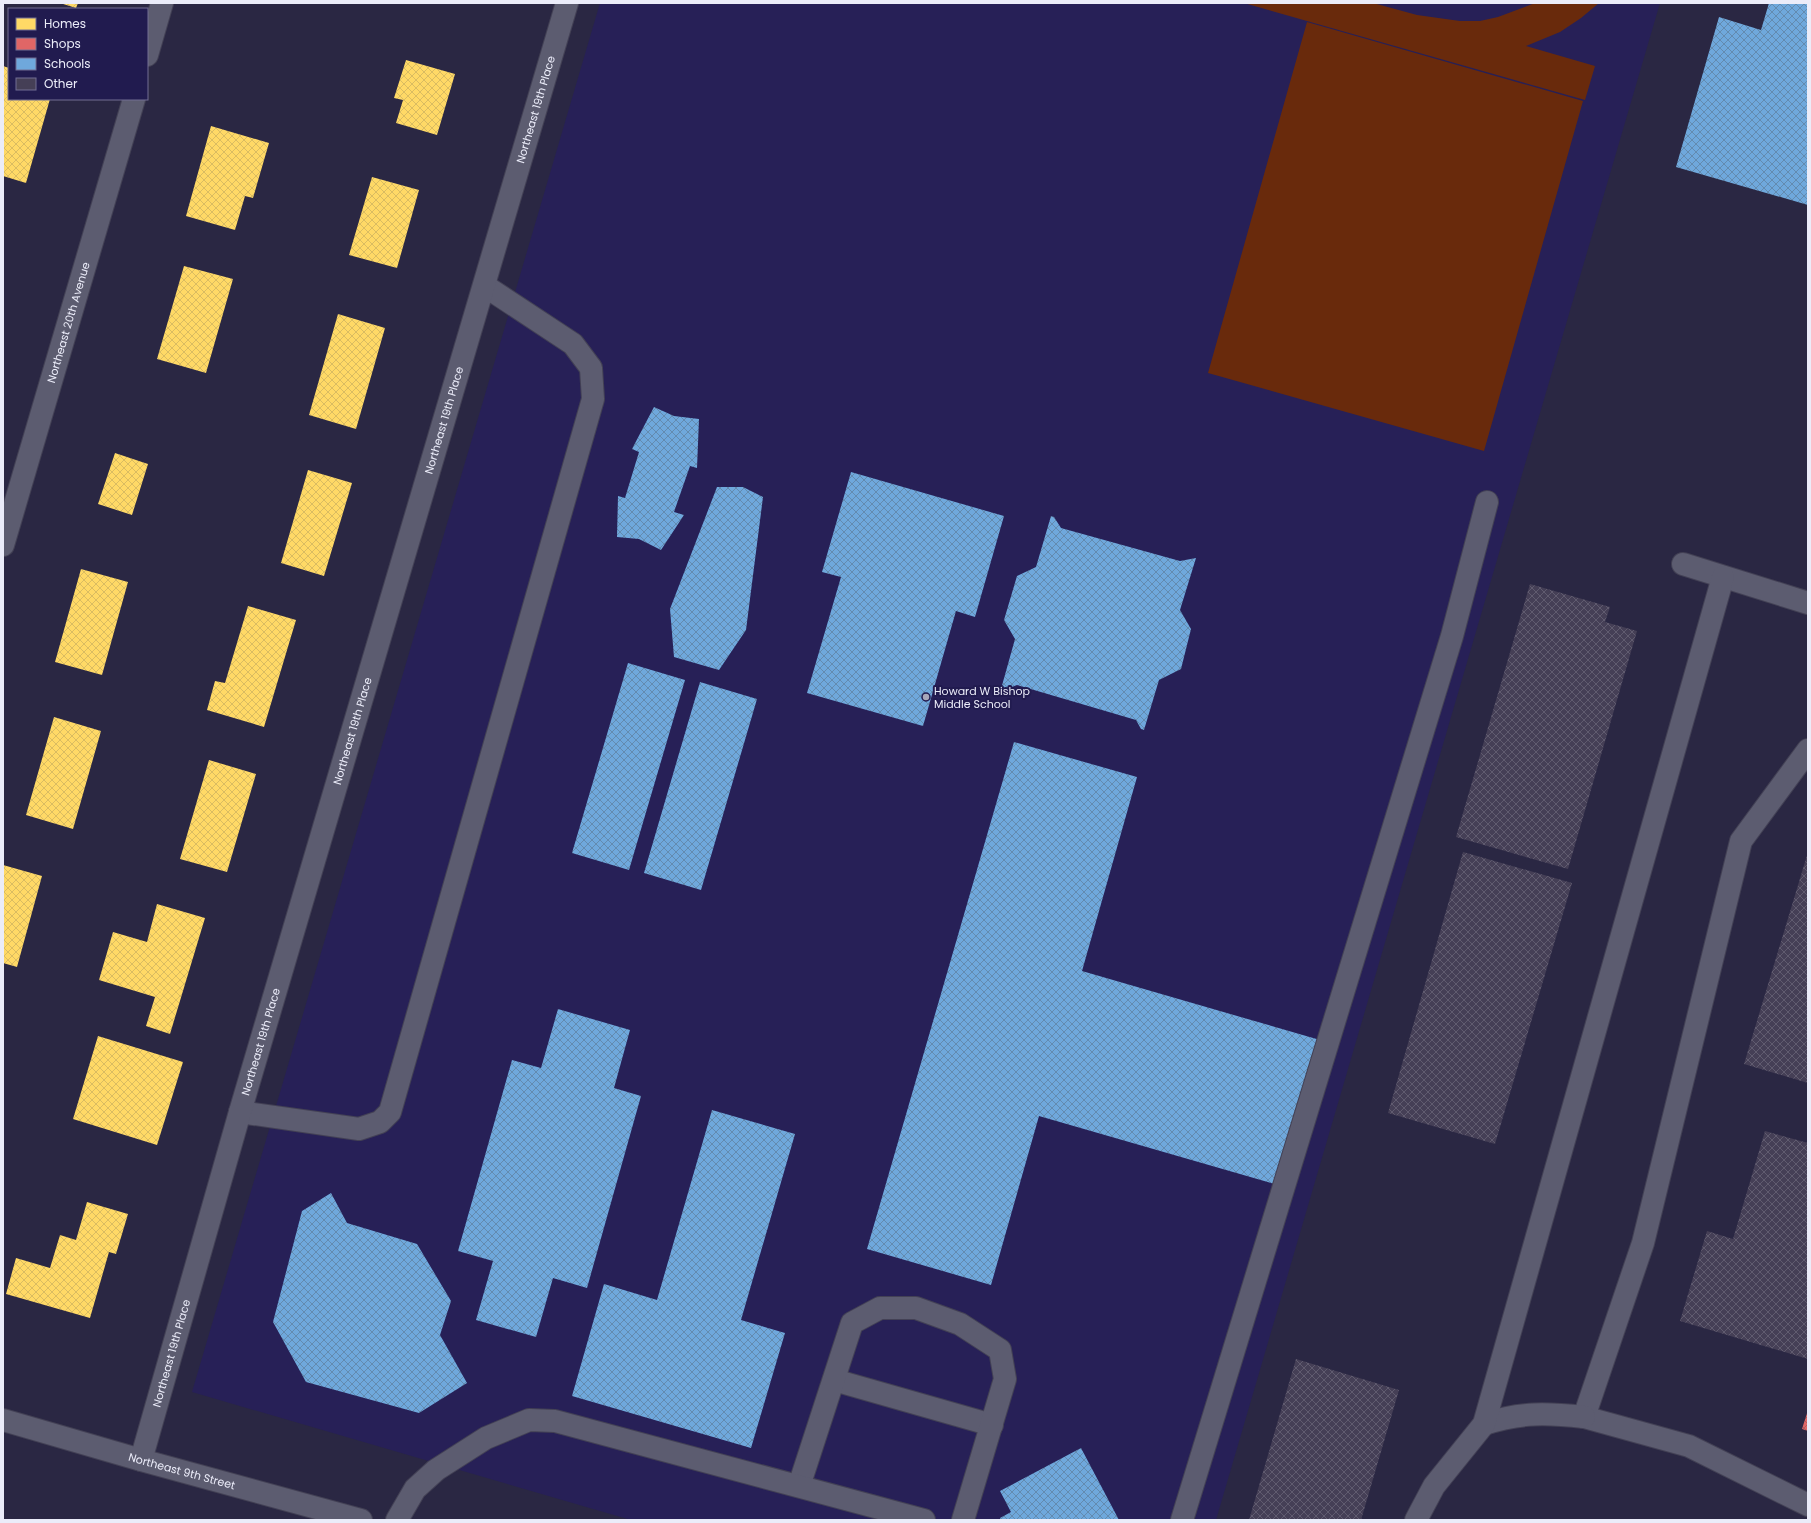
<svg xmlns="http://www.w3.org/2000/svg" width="1811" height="1523" font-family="Poppins,sans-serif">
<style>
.built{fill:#272057}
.park{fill:#692a0c}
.homes{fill:url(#homes-cross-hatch)}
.shops{fill:url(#shops-cross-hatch)}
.schools{fill:url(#schools-cross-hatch)}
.building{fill:url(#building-cross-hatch)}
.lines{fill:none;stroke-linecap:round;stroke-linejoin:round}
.minor-casing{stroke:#434155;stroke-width:24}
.minor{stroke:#5c5c70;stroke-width:22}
.poi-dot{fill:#a7a7b9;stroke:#211b4f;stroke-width:1.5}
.labels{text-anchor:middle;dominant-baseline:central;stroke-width:4;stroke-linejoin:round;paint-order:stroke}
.street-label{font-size:11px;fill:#ebecf9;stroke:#211b4f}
.poi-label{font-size:11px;fill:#ebecf9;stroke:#211b4f;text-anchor:start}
</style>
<defs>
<pattern id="homes-cross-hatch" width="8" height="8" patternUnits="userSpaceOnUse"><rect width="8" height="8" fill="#ffd966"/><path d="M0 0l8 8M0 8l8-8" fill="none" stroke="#dabc61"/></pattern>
<pattern id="shops-cross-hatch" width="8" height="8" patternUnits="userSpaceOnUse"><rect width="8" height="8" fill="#e06666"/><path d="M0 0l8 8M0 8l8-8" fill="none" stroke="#b25d5e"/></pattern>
<pattern id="schools-cross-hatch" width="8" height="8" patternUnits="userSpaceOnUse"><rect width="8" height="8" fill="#6fa8dc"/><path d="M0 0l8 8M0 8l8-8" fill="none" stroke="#638bb0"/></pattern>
<pattern id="building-cross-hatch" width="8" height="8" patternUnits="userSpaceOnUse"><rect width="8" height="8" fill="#453f56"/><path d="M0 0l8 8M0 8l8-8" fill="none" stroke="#605b6f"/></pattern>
</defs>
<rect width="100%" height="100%" fill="#2a2743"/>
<path class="built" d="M600,3H1660L1216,1520H631L192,1392Z"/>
<path class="park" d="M1244,3H1373L1417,15L1460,21H1480L1498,17L1535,3H1599L1581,18L1560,32L1526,46L1595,66L1585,100Z
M1307,22L1583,101L1484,451L1208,373Z"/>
<path class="homes" d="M60,3H78L76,8Z
M406,60L455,74L437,135L396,123L403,100L394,98Z
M3,66L9,68V99H50L26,183L3,176Z
M211,126L269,143L253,198L245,196L235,230L186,216Z
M372,177L419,190L397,268L349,255Z
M184,266L233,279L206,373L157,359Z
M338,314L385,328L356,429L309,415Z
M115,453L148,464L132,515L98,504Z
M308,470L352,483L324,576L281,563Z
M81,569L128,582L102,675L55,662Z
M248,606L296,620L264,727L207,710L215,681L225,683Z
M54,717L101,731L73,829L26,815Z
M209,760L256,774L227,872L180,859Z
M3,865L42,876L17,967L3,963Z
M157,904L205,918L170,1034L146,1026L155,997L99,980L113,932L147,942Z
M98,1036L183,1062L157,1145L73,1119Z
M87,1202L128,1214L116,1254L109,1252L90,1318L6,1294L16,1258L50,1268L60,1235L76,1240Z"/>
<path class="shops" d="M1808,1410V1431L1802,1429Z"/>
<path class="schools" d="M1769,3H1808V205L1676,167L1719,17L1761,30Z
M654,407L674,416L699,419L697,468L690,466L674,512L684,515L661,550L639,539L617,537L618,496L625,498L639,452L632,449Z
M851,472L1004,516L975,617L956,611L923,726L807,693L841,577L822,572Z
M717,487H743L763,497L746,630L719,670L674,657L670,609Z
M1051,516L1054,517L1061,528L1180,561L1196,558L1180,610L1191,629L1181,669L1159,680L1144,730L1141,729L1136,720L1017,685L1004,690L1001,689L1015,639L1004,620L1017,576L1036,567Z
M628,663L685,680L629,870L572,853Z
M700,682L757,699L701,890L644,873Z
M1014,742L1137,777L1082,971L1320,1040L1278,1185L1039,1116L991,1285L867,1249Z
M558,1009L630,1030L614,1088L641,1096L587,1288L553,1278L536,1337L476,1320L493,1261L458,1251L512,1060L541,1068Z
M712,1110L795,1134L741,1320L785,1333L751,1448L572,1396L604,1284L657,1300Z
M331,1193L347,1223L417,1244L451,1301L440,1335L467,1383L419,1413L306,1382L273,1322L302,1211Z
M1081,1448L1119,1520H1001L1000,1518L1011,1512L1000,1491Z"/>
<path class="building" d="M1530,584L1610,607L1605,622L1637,631L1568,869L1456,837Z
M1463,852L1572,883L1495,1144L1388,1113Z
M1808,852V1083L1744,1064Z
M1765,1131L1808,1143V1359L1680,1321L1707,1231L1733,1239Z
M1296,1359L1399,1390L1361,1520H1249Z"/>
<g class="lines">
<g class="minor-casing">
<g id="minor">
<path d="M147,55L162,3"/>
<path id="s1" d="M3,545L134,99"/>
<path d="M1683,564L1808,603"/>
<path d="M1808,750L1741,841L1643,1243L1584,1417L1689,1446L1808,1505"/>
<path d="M240,1112L359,1129L380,1122L390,1112L593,399L591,368L573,344L485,286"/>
<path d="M834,1380L992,1425"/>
<path id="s2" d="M3,1420L141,1460L361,1520"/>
<path d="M1484,1424C1521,1412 1547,1413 1584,1417"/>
<path id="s3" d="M141,1460L240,1112L567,3"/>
<path d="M799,1486L852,1323L880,1308H916L960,1324L1000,1350L1005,1379L963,1520"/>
<path d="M397,1520L415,1489L436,1470L486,1438L529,1420L555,1421L924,1520"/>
<path d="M1182,1520L1452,636L1487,502"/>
<path d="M1416,1520L1434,1486L1484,1424L1723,577"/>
</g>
</g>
<use href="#minor" class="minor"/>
</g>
<circle class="poi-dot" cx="926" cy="697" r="4"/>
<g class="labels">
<g class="street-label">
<text stroke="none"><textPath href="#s3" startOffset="1407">Northeast 19th Place</textPath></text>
<text stroke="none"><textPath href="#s1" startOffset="232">Northeast 20th Avenue</textPath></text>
<text stroke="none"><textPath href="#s3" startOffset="1083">Northeast 19th Place</textPath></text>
<text stroke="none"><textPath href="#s3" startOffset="759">Northeast 19th Place</textPath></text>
<text stroke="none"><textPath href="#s3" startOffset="435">Northeast 19th Place</textPath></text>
<text stroke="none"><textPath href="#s3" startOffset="111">Northeast 19th Place</textPath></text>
<text stroke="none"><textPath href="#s2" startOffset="186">Northeast 9th Street</textPath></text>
</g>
<g class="poi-label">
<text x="934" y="691">Howard W Bishop<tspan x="934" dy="13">Middle School</tspan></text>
</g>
</g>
<rect width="1811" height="1523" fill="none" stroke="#ebecf9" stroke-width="8"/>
<rect x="8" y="8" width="140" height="92" fill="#211b4f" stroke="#726f93"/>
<rect x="16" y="18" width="20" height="12" fill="#ffd966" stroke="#726f93"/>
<text x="44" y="28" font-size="12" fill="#ebecf9">Homes</text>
<rect x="16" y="38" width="20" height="12" fill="#e06666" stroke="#726f93"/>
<text x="44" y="48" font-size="12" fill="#ebecf9">Shops</text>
<rect x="16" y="58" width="20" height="12" fill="#6fa8dc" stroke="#726f93"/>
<text x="44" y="68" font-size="12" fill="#ebecf9">Schools</text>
<rect x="16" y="78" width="20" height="12" fill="#453f56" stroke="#726f93"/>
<text x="44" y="88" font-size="12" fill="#ebecf9">Other</text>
</svg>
